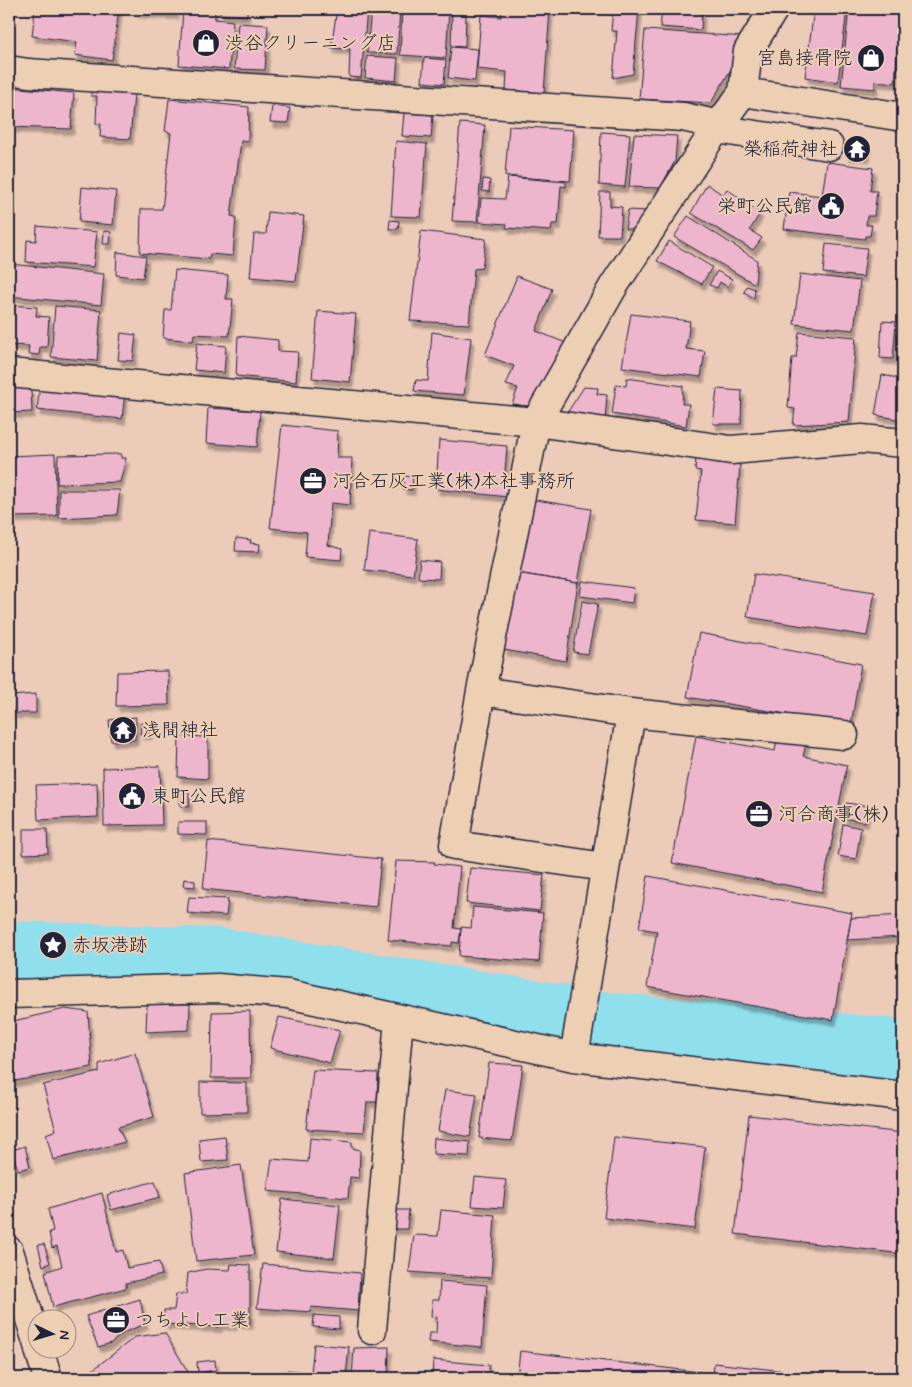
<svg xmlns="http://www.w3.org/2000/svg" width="912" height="1387" font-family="Mynerve,'Klee One',sans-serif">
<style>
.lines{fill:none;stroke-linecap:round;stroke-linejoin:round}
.river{stroke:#90dfec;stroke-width:70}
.building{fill:#eeb6cd;stroke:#22223b;filter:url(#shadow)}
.minor-casing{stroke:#22223b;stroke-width:31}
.major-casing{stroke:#22223b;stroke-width:31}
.minor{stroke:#edd0b4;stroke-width:28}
.major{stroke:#edd0b4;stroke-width:28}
.labels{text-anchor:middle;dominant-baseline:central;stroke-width:4;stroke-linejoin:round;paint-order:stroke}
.poi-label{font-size:19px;fill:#22223b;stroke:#edd0b4;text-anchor:start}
</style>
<defs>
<filter id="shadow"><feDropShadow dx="3" dy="5.5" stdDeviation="1" flood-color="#0004"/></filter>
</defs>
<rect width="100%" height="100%" fill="#edcbb9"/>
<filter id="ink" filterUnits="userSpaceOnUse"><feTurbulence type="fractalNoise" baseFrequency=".02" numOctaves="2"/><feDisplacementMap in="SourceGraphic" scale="10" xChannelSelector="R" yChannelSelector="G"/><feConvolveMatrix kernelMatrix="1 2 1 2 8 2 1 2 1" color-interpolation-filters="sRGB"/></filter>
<g filter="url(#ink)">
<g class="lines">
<path class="river" d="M9,956L219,963L607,1027L903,1054"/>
</g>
<path class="building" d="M35,9H119L112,60L75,55L77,42L32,36Z
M136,9H176L175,14L135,12Z
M183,9L215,11V19L233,21L229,69L179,65Z
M220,9H247V16L220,14Z
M337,9H367L361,78L349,77L350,49L331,48Z
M371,9H400L397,54L367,53Z
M402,9H449L446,58L400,55Z
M502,9H550L544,93L506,90L507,72L477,69L481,15L501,17Z
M613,9H639L633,74L613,78L617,31H611Z
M662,9H702L701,30L660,27Z
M814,9H847L838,82L805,77Z
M849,9L900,10L895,83L875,81V89L841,86Z
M452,13L466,14L465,47L451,46Z
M238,23L268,25L265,70L234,69Z
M645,30L745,37L744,47L711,103L639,99Z
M451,47L478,49L475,81L448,78Z
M367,56L398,58L396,81L365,78Z
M424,58L446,60L444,84L422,82Z
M9,87L74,93L71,129L9,127Z
M91,91L134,94L130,139L100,137L101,124H96L97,96H91Z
M169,99L249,107L248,142L241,141L231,216L236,217L233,256L210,254L209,259L140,253L141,209H162L171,133L165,131Z
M272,106L290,108L288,123L270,122Z
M404,113L433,115L431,138L402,136Z
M460,123L485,125L477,222L452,221Z
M509,126L574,130L570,181L505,176Z
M601,132L630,134L625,187L599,185Z
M634,134L677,136L675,161L660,188L629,187Z
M396,141L427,144L421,217L391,216Z
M847,141L868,143L867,156L846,155Z
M827,162L873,168L870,191H877L874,216H867L866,225H872L870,236H865V239L784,229L789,192L822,196Z
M508,177L566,182V187L561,186L558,224H552L551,231L506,228L507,224L479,222L481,198L505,199Z
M483,179L490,180L489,192L482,191Z
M707,184L723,195L727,189L760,213L750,230L762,238L753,250L691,213Z
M82,187L116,191L113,225L79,222Z
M600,192H610V206L622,207L620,236H598Z
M628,210L647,211L637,229H625Z
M268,212L304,216L296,281L250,277L254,234H266Z
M688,216L757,260L755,284L674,237Z
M390,220L399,221L398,229H389Z
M37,226L97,232L93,267L26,262L27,240L36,241Z
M104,231L111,232L110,244H103Z
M421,231L486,239L482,268L474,269L469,324L410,321Z
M669,241L712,267L702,284L657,261Z
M826,244L867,248L863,277L823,273Z
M117,252L146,256L143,278L116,275Z
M10,264L104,274L101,305L9,296Z
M175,270L228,275L226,299H233L229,336L194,334L193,341L163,338L165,310H171Z
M717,271L732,279L728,287L720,282L717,288L709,285Z
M800,274L860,281L854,330L794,324Z
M517,276L552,289L536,331L571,345L533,407L512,404L518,388L506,385L514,366L485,355Z
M747,286L755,289L754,298L744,292Z
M11,305L37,307L36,316L49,317L47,347H40L39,355L28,354L29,346L9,345Z
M55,306L101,310L97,361L51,357Z
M318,311L356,314L350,382L312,378Z
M631,314L690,321L686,349L705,351L701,377L622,367Z
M882,321L896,322L893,359L880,358Z
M432,332L471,338L464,395L414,391L416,380L428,381Z
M799,332L856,337L849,422L793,425L795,409L788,408L792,358H796Z
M121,333L136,335L133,361L118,360Z
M238,336L278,340V351L298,352L296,382L236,376Z
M197,343L226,346L224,373L194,370Z
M882,375L903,379V420L875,415Z
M627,378L683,386L682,404H689L686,426L612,414L616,385L626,386Z
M9,381H25L24,389L31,390L32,412L9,413Z
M40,384L125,392L122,419L37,410Z
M584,387L598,388L597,394L607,395L605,420L565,416Z
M717,389L742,391L741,424H713Z
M208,408L260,411L257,447L206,443Z
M282,425L338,431L337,458H352L350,505L331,503L328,545L342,549L341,560L305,557L307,532L270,528Z
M439,440L507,446L504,484H510L508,497L436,489Z
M55,454L57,516L9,517V456Z
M121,454V458H126L120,482L57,484L58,455Z
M696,458L740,465L735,523L696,520L701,471L695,470Z
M405,476L413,477L412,490L403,489Z
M59,490H120L117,515L59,518Z
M530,499L591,509L578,583L517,573Z
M369,533L418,539L413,575L364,570Z
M236,538L251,540L250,543L260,544L259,552L235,551Z
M420,560L440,562L439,579L418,578Z
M517,573L578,583L566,661L504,650Z
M754,574L875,592L867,636L747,617Z
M582,581L634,588L632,603L580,596Z
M582,601L598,604L588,654L573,652Z
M699,633L861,664L851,725L687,697Z
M168,671L169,705L116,706L117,672Z
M36,694V713H13L11,696Z
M136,717L135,740L111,741L109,720Z
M150,722L149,734H140L141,723Z
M778,734L807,740L803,756L847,765L822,892L672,863L696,736L775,751Z
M179,736L208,737V779L178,777Z
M160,766L162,825L104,826L103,768Z
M97,783L98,817L38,820L36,785Z
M180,790L189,792V807L180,806Z
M846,803L868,806L865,822L843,818Z
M178,822H207V835L178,834Z
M843,824L861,828L856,859L838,856Z
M23,829H47L48,853L23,854Z
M208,841L381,859L376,907L203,889Z
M396,861L435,862L434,864L460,867L454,928L461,929L459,943L452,942V946L388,940Z
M470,868L544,875L540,911L466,903Z
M648,876L852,913L833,1020L647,987L657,931L639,928Z
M184,879L195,881V887L183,886Z
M189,897L228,899L226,916L187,913Z
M473,907L543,913L539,962L459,956L461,927L471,928Z
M903,915V937L847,940L851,918Z
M147,1004H190L189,1030L146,1032Z
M65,1009L88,1012L92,1067L9,1082V1022Z
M250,1011L251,1078H211L212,1012Z
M279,1017L340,1030L330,1063L270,1048Z
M135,1053L154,1117L118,1127L125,1142L53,1160L46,1134L56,1130L43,1085L99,1072V1064Z
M489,1063L523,1065L512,1141L479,1138Z
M313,1070L378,1073L377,1102H367L364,1132L306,1129Z
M200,1082L247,1083V1112L200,1113Z
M445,1090L477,1094L470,1137L438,1131Z
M749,1115L903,1133V1254L735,1234Z
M225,1136L228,1160L201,1162L199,1139Z
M614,1137L705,1147L695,1229L604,1218Z
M310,1138L352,1142V1148L360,1150L359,1178L350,1177L348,1198L267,1191L272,1159L308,1162Z
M434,1138L470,1142L469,1156L433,1154Z
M25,1146L30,1167L18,1170L12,1150Z
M241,1165L254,1255L196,1261L185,1173Z
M475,1177L506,1180L503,1208L472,1206Z
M155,1181L160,1197L111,1210L107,1195Z
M102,1193L116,1252L123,1250L127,1268L159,1262L162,1275L126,1283V1288L53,1307L45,1272L62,1266L57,1246L52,1248L49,1232L53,1231L48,1209Z
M282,1199L340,1205L334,1258L276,1252Z
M394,1210H409L407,1229H392Z
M441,1210L495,1215L491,1278L409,1272L414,1235L438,1236Z
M44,1244L50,1263L43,1266L38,1245Z
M231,1264L250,1265V1324L234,1322V1325L220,1324L219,1327L164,1324V1310H174L176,1294H186L188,1273L206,1269L230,1270Z
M263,1264L360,1273L358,1311L311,1307V1312L257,1308Z
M440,1281L487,1285L482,1347L428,1342L429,1333H436L437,1316L431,1317L432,1300H439Z
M140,1299L145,1324L125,1332L111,1343L98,1347L86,1316Z
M314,1315L339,1317V1329L313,1327Z
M165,1333L188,1372L182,1378H82L135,1337Z
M314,1344L349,1347L346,1375L311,1373Z
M389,1347L388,1378H352L354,1348Z
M520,1351L708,1373V1378H517Z
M215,1360L216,1370L198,1373L197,1362Z
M433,1360L489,1365L488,1378H432Z
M714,1363L846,1378H713Z
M287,1370L307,1372V1378H287Z
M222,1375L223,1378H194L196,1376Z"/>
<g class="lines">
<g class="minor-casing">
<path id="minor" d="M9,70L28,73L683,117L719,125
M743,92L903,117
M716,129L829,146
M9,373L536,422L731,450L862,439L903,443
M481,691L536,422L613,287L716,129L743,92L748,51L774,9
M631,713L844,735
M9,994L218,988L288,994L574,1057L903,1096
M574,1057L631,713L481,691L454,845L605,867
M372,1330L399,1019"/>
</g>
<g class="major-casing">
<path id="major" d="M9,1251L38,1345
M39,1350L48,1378"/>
</g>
<use href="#minor" class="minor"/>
<use href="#major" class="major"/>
</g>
</g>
<defs>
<g id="shop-disc" transform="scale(1.4375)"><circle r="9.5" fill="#22223b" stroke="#edd0b4"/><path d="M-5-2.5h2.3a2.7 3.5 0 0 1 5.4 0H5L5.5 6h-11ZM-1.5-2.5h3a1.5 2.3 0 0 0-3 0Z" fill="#fff"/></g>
<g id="temple-disc" transform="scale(1.4375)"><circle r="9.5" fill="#22223b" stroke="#edd0b4"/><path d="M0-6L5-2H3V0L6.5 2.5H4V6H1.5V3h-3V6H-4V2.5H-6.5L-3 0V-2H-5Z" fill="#fff"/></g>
<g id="civic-disc" transform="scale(1.4375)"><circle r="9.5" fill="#22223b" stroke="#edd0b4"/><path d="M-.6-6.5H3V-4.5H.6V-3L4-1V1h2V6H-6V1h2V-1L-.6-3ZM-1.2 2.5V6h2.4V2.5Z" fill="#fff"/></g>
<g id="office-disc" transform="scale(1.4375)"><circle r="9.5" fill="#22223b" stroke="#edd0b4"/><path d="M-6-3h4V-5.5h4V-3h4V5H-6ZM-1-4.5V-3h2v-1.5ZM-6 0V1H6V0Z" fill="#fff"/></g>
<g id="sight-disc" transform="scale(1.4375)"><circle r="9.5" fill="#22223b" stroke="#edd0b4"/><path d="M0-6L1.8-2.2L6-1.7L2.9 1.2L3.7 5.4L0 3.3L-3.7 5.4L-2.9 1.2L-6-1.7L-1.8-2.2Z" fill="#fff"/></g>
</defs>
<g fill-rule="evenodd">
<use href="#shop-disc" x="206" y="43"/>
<use href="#shop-disc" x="871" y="58"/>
<use href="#temple-disc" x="857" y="149"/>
<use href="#civic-disc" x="831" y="206"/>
<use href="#office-disc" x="313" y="481"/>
<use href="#temple-disc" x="123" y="730"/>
<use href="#civic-disc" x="132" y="796"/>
<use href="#office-disc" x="759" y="814"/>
<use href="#sight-disc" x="53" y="945"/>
<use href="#office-disc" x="116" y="1320"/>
</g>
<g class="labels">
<g class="poi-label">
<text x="225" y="43">渋谷クリーニング店</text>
<text x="852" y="58" text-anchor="end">宮島接骨院</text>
<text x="838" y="149" text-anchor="end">榮稲荷神社</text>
<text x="812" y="206" text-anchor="end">栄町公民館</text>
<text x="332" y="481">河合石灰工業(株)本社事務所</text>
<text x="142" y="730">浅間神社</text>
<text x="151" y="796">東町公民館</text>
<text x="778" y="814">河合商事(株)</text>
<text x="72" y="945">赤坂港跡</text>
<text x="135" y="1320">つちよし工業</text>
</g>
</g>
<rect width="912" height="1387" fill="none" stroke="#edd0b4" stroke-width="30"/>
<rect x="15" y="15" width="882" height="1357" fill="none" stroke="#22223b" stroke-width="2" filter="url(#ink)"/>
<g transform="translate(52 1334) rotate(95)"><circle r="24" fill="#edd0b4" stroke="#9c8a84"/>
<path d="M0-4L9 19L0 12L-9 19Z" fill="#22223b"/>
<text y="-8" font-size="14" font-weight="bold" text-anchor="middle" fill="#22223b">N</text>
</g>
</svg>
